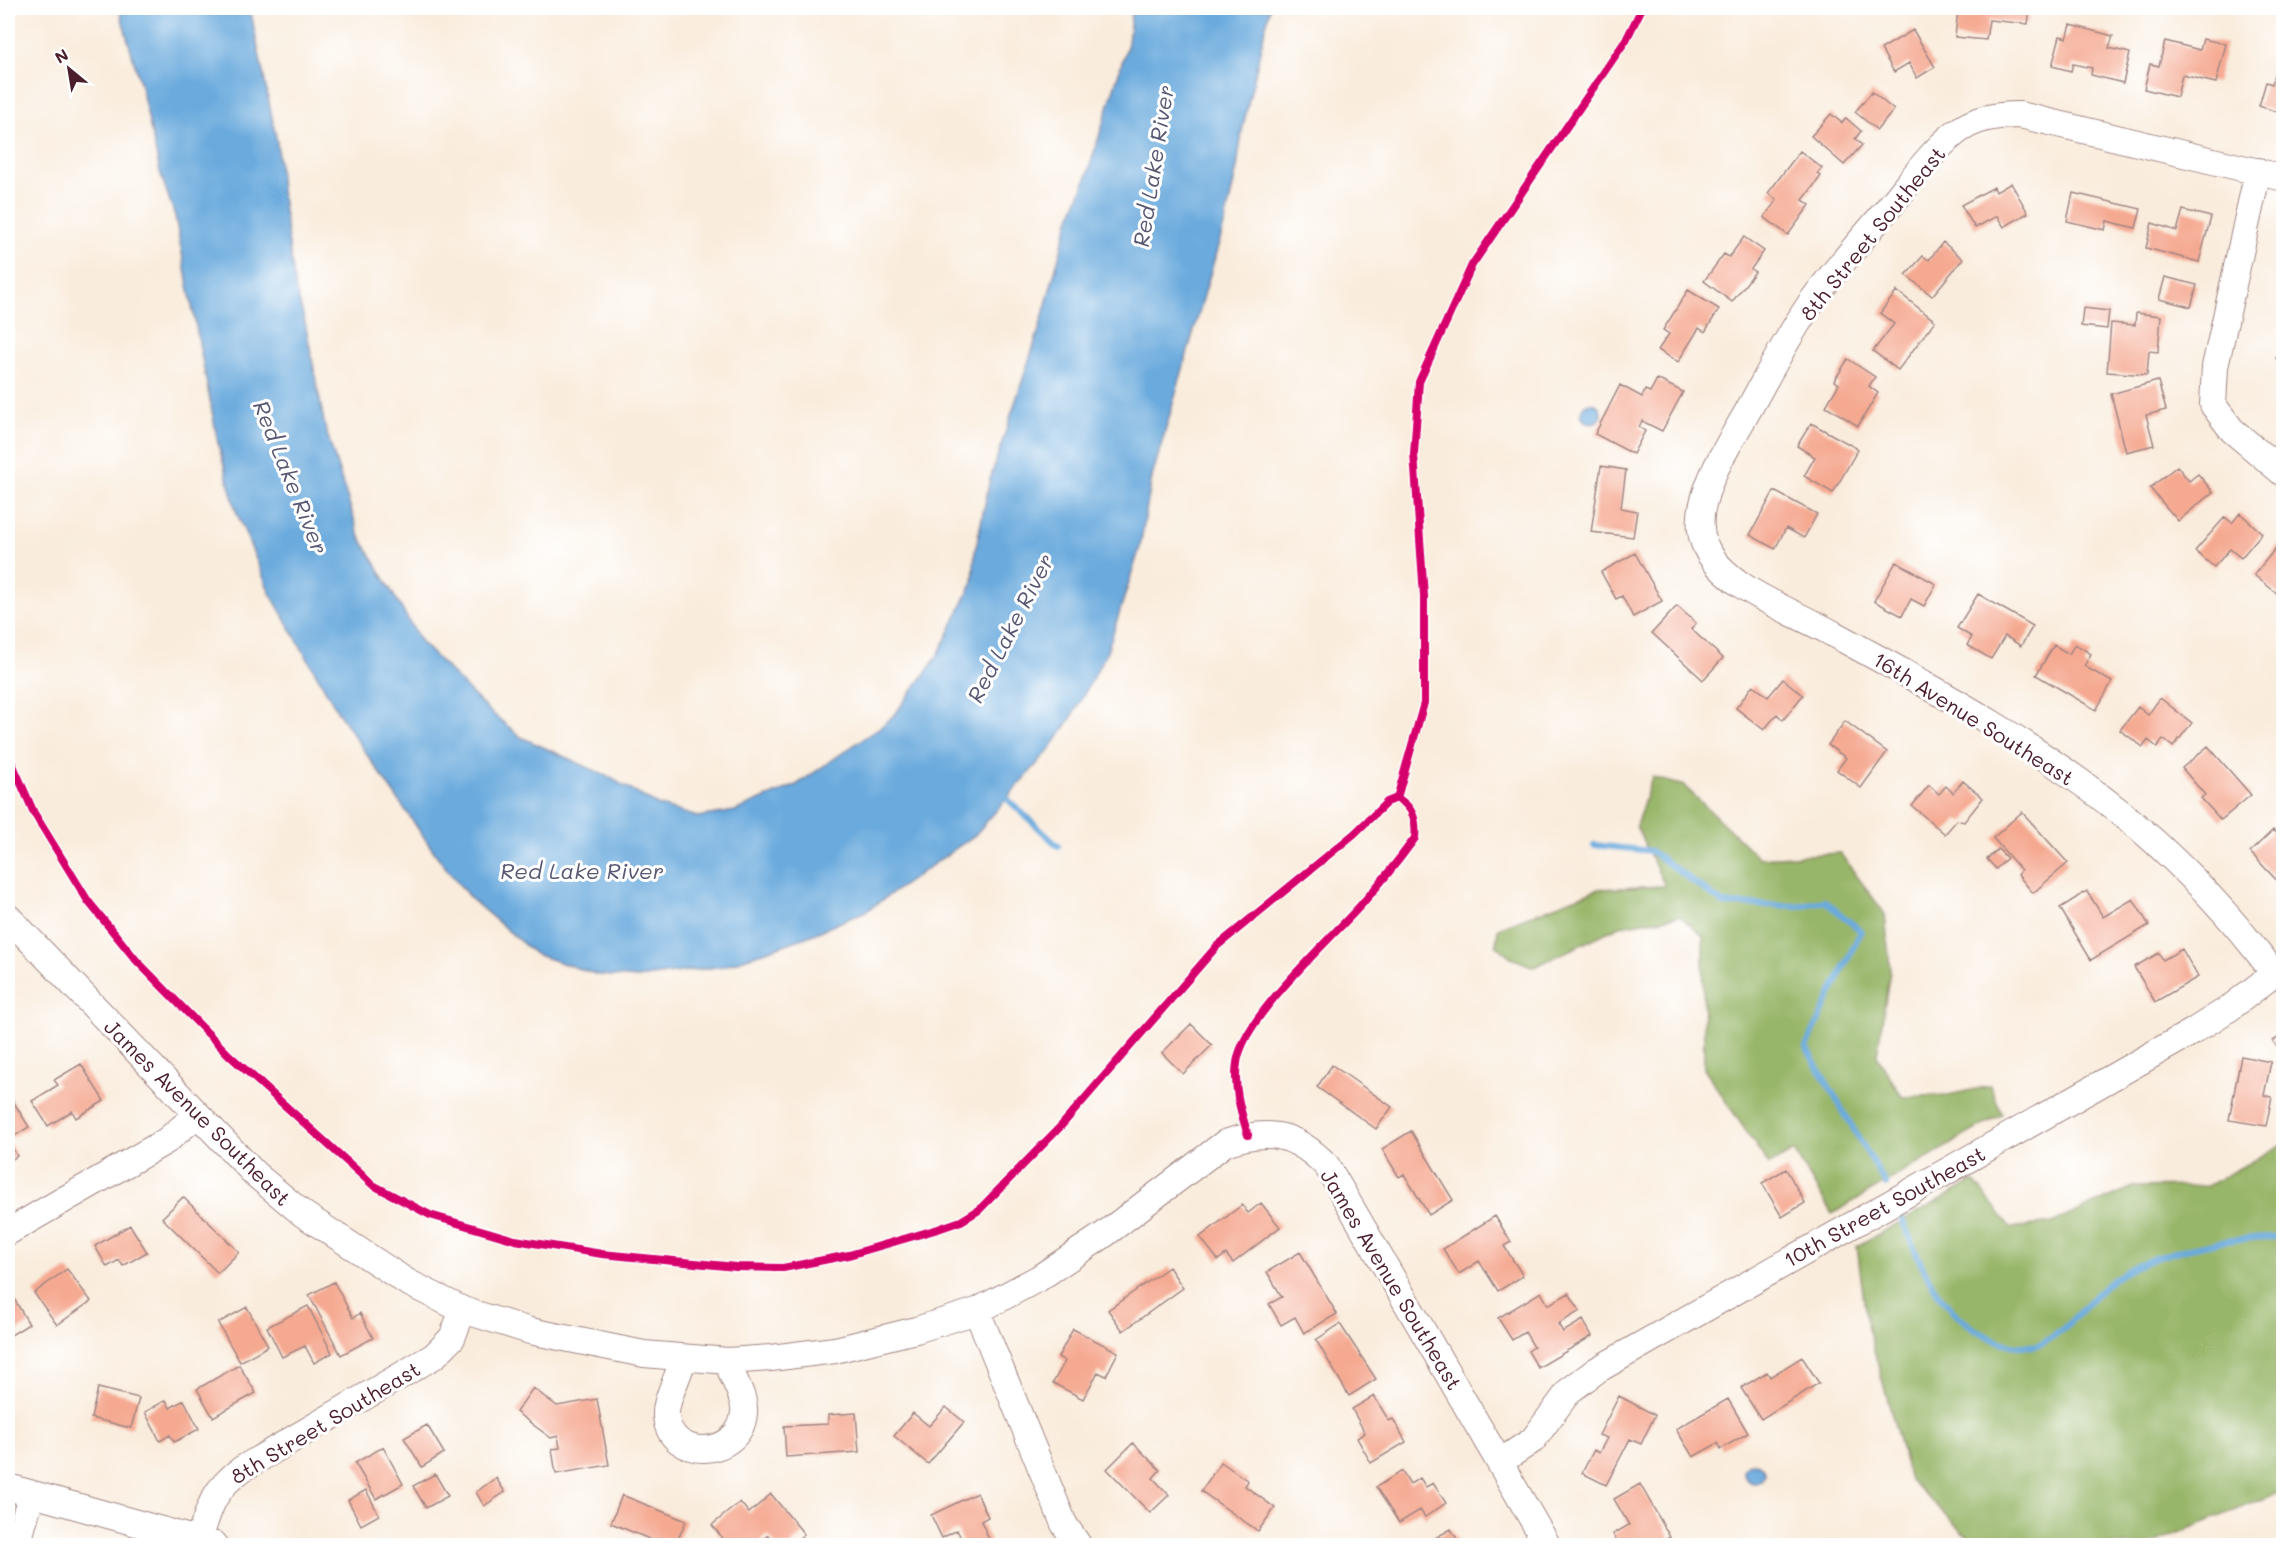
<svg xmlns="http://www.w3.org/2000/svg" width="2291" height="1553" font-family="Mali,sans-serif">
<style>
.forest{fill:#98b669;stroke:#716a4a;stroke-width:1.5}
.water{fill:#6aaadd;stroke:#5a6484;stroke-width:1.5}
.lines{fill:none;stroke-linecap:round;stroke-linejoin:round}
.stream{stroke:#6aaadd;stroke-width:6}
.building{fill:#f5a991}
.minor-casing{stroke:#a28684;stroke-width:28}
.minor{stroke:#fff;stroke-width:26}
.cycleway-casing{stroke:#fff;stroke-width:11}
.cycleway{stroke:#d6006c;stroke-width:8}
.labels{text-anchor:middle;dominant-baseline:central;stroke-width:6;stroke-linejoin:round;paint-order:stroke}
.street-label{font-size:21px;fill:#4a1f2b;stroke:#fff}
.water-label{font-size:22px;font-style:italic;fill:#575772;stroke:#fff}
</style>
<rect width="100%" height="100%" fill="#fff"/>
<filter id="ink" filterUnits="userSpaceOnUse"><feTurbulence type="fractalNoise" baseFrequency=".0167" numOctaves="2"/><feDisplacementMap in="SourceGraphic" scale="12" xChannelSelector="R" yChannelSelector="G"/><feConvolveMatrix kernelMatrix="1 2 1 2 8 2 1 2 1" color-interpolation-filters="sRGB"/></filter>
<filter id="wash" filterUnits="userSpaceOnUse"><feTurbulence type="fractalNoise" baseFrequency=".008" numOctaves="4" result="noise"/><feDisplacementMap in="SourceGraphic" scale="24" xChannelSelector="R" yChannelSelector="G"/><feGaussianBlur stdDeviation="1.35" result="paint"/><feColorMatrix in="noise" values="0 0 0 0 0 0 0 0 0 0 0 0 0 0 0 0 0 1.4 0 .05"/><feComposite in="paint" operator="in"/></filter>
<g filter="url(#wash)">
<rect width="100%" height="100%" fill="#f9ecdc"/>
<path class="forest" d="M1652,777L1684,786L1759,858L1840,853L1885,914L1890,970L1877,1056L1902,1097L1948,1095L1990,1086L2002,1114L1832,1214L1794,1151L1769,1165L1704,1069L1703,936L1680,916L1620,926L1534,967L1512,958L1496,945L1498,928L1598,889L1665,886L1636,826Z
M2283,1144V1491L2148,1545L1983,1546L1967,1536L1910,1480L1867,1325L1857,1246L1974,1181L2011,1228L2052,1223L2132,1187L2207,1186Z"/>
<path class="water" d="M119,8H250L277,142L281,190L295,287L305,322L325,427L359,535L421,642L487,709L521,737L609,777L657,805L698,817L735,811L796,785L883,725L895,714L937,657L973,582L975,552L990,479L1039,330L1069,220L1085,182L1128,43L1132,8H1270L1242,131L1237,168L1225,222L1152,477L1140,547L1107,652L1070,720L1050,749L975,835L868,910L809,936L724,966L638,978L598,975L535,954L470,898L439,859L341,717L270,593L236,511L218,443L175,216L160,172L141,86Z
M1581 413a10 10 0 1 1 20 0a10 10 0 1 1-20 0Z
M1744 1473a10 10 0 1 1 20 0a10 10 0 1 1-20 0Z"/>
<g class="lines">
<path class="stream" d="M1004,796L1058,846
M1594,845L1651,851L1724,904L1797,906L1825,901L1861,931L1806,1047L1886,1185
M1901,1217C1924,1272 1940,1317 1998,1341C2010,1346 2031,1349 2042,1343C2074,1327 2091,1292 2121,1274C2164,1249 2234,1236 2284,1237"/>
</g>
<g id="blocks">
<path class="building" d="M1977,8H2030L2028,24L1989,20L1986,40L1955,37L1958,9L1977,11Z
M2071,25L2113,36L2109,48L2130,53L2123,83L2091,75L2092,68L2073,64L2071,71L2052,66L2060,36L2067,38Z
M1913,30L1935,67L1917,78L1909,63L1894,72L1881,49Z
M2203,39L2226,44L2216,83L2182,75L2177,97L2144,89L2150,64L2159,66L2165,41L2200,50Z
M2279,62L2284,64V114L2259,106L2266,82L2272,84Z
M1872,92L1894,110L1877,130L1855,112Z
M1831,114L1842,123L1846,118L1861,131L1855,139L1862,145L1844,165L1811,136Z
M1800,151L1822,168L1817,174L1821,176L1803,200L1810,205L1788,235L1764,217L1777,200L1768,193Z
M2011,183L2028,213L2004,227L1997,216L1975,228L1961,205L1994,187L1996,192Z
M2073,193L2141,209L2136,228L2107,221L2105,230L2067,221Z
M2183,210L2211,217L2199,262L2146,248L2152,223L2177,231Z
M1744,237L1764,251L1751,269L1755,272L1732,302L1704,281L1724,254L1729,257Z
M1943,242L1963,259L1932,296L1906,275L1923,256L1929,260Z
M2165,277L2197,285L2191,307L2159,299Z
M1688,290L1719,309L1705,332L1699,328L1678,362L1658,350L1669,334L1663,330Z
M1897,291L1935,321L1898,370L1873,351L1894,324L1880,313Z
M2083,308L2109,311L2107,329L2081,326Z
M2136,313L2161,316L2158,352L2149,351L2147,375L2107,372L2111,323L2135,325Z
M2284,354V371L2276,358Z
M1848,359L1875,377L1869,386L1878,393L1858,426L1826,406L1839,384L1834,381Z
M1657,379L1683,392L1662,431L1642,421L1639,427L1645,431L1633,454L1595,434L1620,385L1642,397L1645,390L1650,392Z
M2158,381L2166,410L2146,415L2154,445L2126,452L2111,394Z
M1811,423L1858,449L1833,493L1804,476L1815,457L1797,446Z
M1601,466L1626,470L1621,508L1637,511L1633,537L1591,532Z
M2177,466L2189,481L2198,474L2213,492L2178,521L2150,488Z
M1774,491L1817,514L1804,538L1786,528L1775,549L1750,535Z
M2240,513L2262,533L2241,558L2230,549L2214,567L2195,551L2225,517L2232,523Z
M2279,544L2284,547V599L2254,575Z
M1635,553L1662,601L1633,617L1622,596L1616,599L1601,572Z
M1896,562L1936,584L1924,606L1911,599L1902,616L1874,601Z
M1978,594L2033,626L2021,646L2005,636L1991,659L1967,645L1972,637L1957,628Z
M1677,606L1696,623L1691,629L1723,658L1703,680L1652,633Z
M2075,644L2091,654L2084,666L2112,682L2096,710L2036,675L2054,645L2069,654Z
M1783,679L1803,695L1783,720L1777,714L1764,730L1736,708L1753,685L1768,697Z
M2160,698L2192,723L2173,747L2163,739L2157,747L2148,740L2143,747L2120,730L2138,707L2148,715Z
M1845,721L1887,752L1861,788L1837,770L1846,758L1828,745Z
M2208,746L2251,795L2221,820L2201,798L2205,795L2182,768Z
M1963,781L1983,798L1964,822L1957,820L1945,834L1912,806L1929,785L1939,794L1946,786L1953,793Z
M2022,812L2068,863L2033,893L2018,875L2021,870L1993,838Z
M2273,830L2284,841V888L2250,852Z
M1998,849L2007,858L1996,869L1987,859Z
M2087,891L2103,917L2133,899L2149,925L2091,960L2060,908Z
M2182,949L2198,977L2155,1002L2134,967L2159,953L2163,960Z
M1191,1024L1212,1045L1183,1074L1162,1053Z
M2284,1034V1057L2273,1041Z
M2241,1056L2271,1062L2264,1095L2272,1097L2266,1126L2229,1120Z
M81,1064L104,1101L76,1118L72,1111L48,1126L32,1101L58,1085L54,1080Z
M1332,1065L1392,1107L1376,1129L1317,1087Z
M13,1101L29,1127L8,1140V1105Z
M1411,1131L1453,1200L1429,1215L1404,1174L1399,1177L1382,1149Z
M8,1140L17,1156L8,1162Z
M1786,1169L1805,1203L1782,1217L1762,1183Z
M183,1197L239,1252L218,1273L162,1218Z
M1261,1203L1280,1227L1233,1263L1226,1254L1218,1260L1200,1237L1242,1205L1248,1213Z
M1495,1216L1511,1242L1504,1246L1523,1276L1498,1291L1479,1261L1459,1274L1443,1249Z
M130,1225L147,1252L123,1266L119,1260L107,1267L95,1246Z
M1300,1252L1337,1314L1304,1333L1295,1317L1281,1325L1269,1304L1282,1297L1267,1272Z
M1169,1267L1183,1288L1123,1331L1108,1310Z
M67,1269L91,1301L57,1325L34,1293Z
M334,1282L353,1318L360,1313L373,1338L341,1355L309,1295Z
M1541,1292L1548,1305L1569,1293L1580,1311L1558,1324L1563,1332L1583,1320L1592,1336L1538,1368L1528,1351L1534,1347L1525,1332L1512,1340L1498,1318Z
M13,1297L29,1324L8,1337V1300Z
M308,1306L332,1353L314,1363L305,1346L282,1357L267,1327Z
M247,1307L268,1346L240,1362L218,1323Z
M1340,1324L1376,1379L1349,1396L1316,1340Z
M1073,1329L1118,1352L1106,1376L1098,1372L1083,1399L1053,1383L1065,1361L1058,1357Z
M1802,1357L1819,1383L1761,1419L1741,1388L1767,1372L1770,1377Z
M239,1365L256,1393L213,1417L197,1389Z
M98,1388L139,1398L131,1428L91,1418Z
M533,1388L557,1406L597,1399L609,1465L556,1474L552,1449L560,1448L558,1436L551,1438L516,1412Z
M1374,1396L1389,1421L1393,1419L1406,1442L1371,1463L1357,1438L1365,1433L1352,1409Z
M1619,1396L1655,1415L1641,1444L1630,1439L1606,1485L1582,1473L1594,1450L1599,1453L1607,1438L1599,1435Z
M1728,1399L1748,1433L1721,1449L1718,1443L1693,1457L1676,1429Z
M166,1400L170,1408L184,1400L199,1429L174,1442L170,1435L160,1441L145,1412Z
M946,1407L964,1422L928,1464L894,1436L913,1413L929,1426Z
M856,1413L859,1452L786,1457L784,1426L828,1424V1415Z
M427,1425L444,1453L422,1467L404,1438Z
M1133,1443L1160,1470L1153,1478L1169,1495L1150,1513L1107,1469Z
M383,1447L403,1484L376,1499L355,1463Z
M1221,1462L1248,1481L1245,1486L1275,1508L1258,1531L1201,1491Z
M1402,1471L1410,1484L1420,1478L1426,1487L1433,1483L1446,1503L1425,1517L1420,1510L1399,1523L1376,1487Z
M435,1474L448,1496L426,1508L413,1486Z
M496,1478L505,1492L484,1506L476,1492Z
M1640,1484L1670,1537L1655,1546H1620L1613,1534L1629,1525L1614,1499Z
M366,1490L379,1515L361,1525L348,1500Z
M977,1493L988,1517L981,1521L992,1546H965L957,1530L942,1538L931,1515Z
M771,1494L804,1534L790,1546H777L768,1535L755,1546H729L712,1525L740,1502L749,1513Z
M622,1495L686,1521L675,1546H666L611,1523Z
M1451,1529L1461,1546H1428L1426,1543Z"/>
</g>
</g>
<g filter="url(#ink)">
<use href="#blocks" fill-opacity="0" stroke="#a28684" stroke-width="1.5"/>
<g class="lines">
<g class="minor-casing">
<path id="minor" d="M2258,171L2215,367L2213,405L2232,430L2284,474
M8,917L255,1174L303,1214L407,1282L463,1310L530,1331L644,1354L728,1361L771,1358L835,1350L916,1330L977,1311L1039,1278L1105,1234L1225,1143C1269,1128 1295,1133 1327,1166L1548,1546
M2274,973C2234,920 2188,870 2138,827C2045,748 1935,689 1828,631C1790,610 1720,586 1704,543C1698,527 1701,508 1706,493C1716,462 1735,434 1750,407C1770,371 1789,334 1812,301C1836,268 1864,237 1890,206C1910,182 1929,154 1954,134C1974,118 1996,115 2020,115L2284,178
M8,1232L166,1141L197,1115
M977,1311L1064,1524L1079,1546
M683,1358C679,1378 665,1398 666,1416C670,1462 740,1459 744,1413C746,1396 731,1378 728,1361
M1500,1462L1533,1440L1569,1391L1597,1370L2192,1032L2230,1008L2284,966
M8,1487L215,1545
M199,1541C209,1507 213,1490 242,1469L434,1356L452,1338L463,1310
M17,1546L31,1495"/>
</g>
<use href="#minor" class="minor"/>
<g class="cycleway-casing">
<path id="cycleway" d="M8,754L34,813L88,901L136,960L229,1055L373,1185L430,1215L515,1240L602,1254L736,1267L783,1268L849,1255L938,1229L961,1221L979,1210L1061,1126L1217,946L1354,834L1387,802L1397,798C1413,807 1417,820 1415,838C1398,861 1380,884 1360,906C1328,942 1242,1018 1237,1063C1233,1088 1241,1112 1248,1135
M1397,798L1424,703V596L1414,454L1419,382L1472,265L1626,40L1642,8"/>
</g>
<use href="#cycleway" class="cycleway"/>
</g>
</g>
<g class="labels">
<g class="street-label">
<text transform="translate(1872 233) rotate(-51)">8th Street Southeast</text>
<text transform="translate(1974 718) rotate(32)">16th Avenue Southeast</text>
<text transform="translate(198 1112) rotate(45)">James Avenue Southeast</text>
<text transform="translate(1884 1206) rotate(-29)">10th Street Southeast</text>
<text transform="translate(1392 1279) rotate(59)">James Avenue Southeast</text>
<text transform="translate(325 1422) rotate(-31)">8th Street Southeast</text>
</g>
<g class="water-label">
<text transform="translate(1153 166) rotate(-81)">Red Lake River</text>
<text transform="translate(291 477) rotate(68)">Red Lake River</text>
<text transform="translate(1010 628) rotate(-63)">Red Lake River</text>
<text x="582" y="870">Red Lake River</text>
</g>
</g>
<rect width="2291" height="1553" fill="none" stroke="#fff" stroke-width="30"/>
<g transform="translate(69 69) rotate(330)" stroke="#ffffff" stroke-width="4.5" paint-order="stroke">
<path d="M0-4.5L10 22L0 15L-10 22Z" fill="#4a1f2b"/>
<text y="-9" font-size="16" font-weight="bold" text-anchor="middle" fill="#4a1f2b">N</text>
</g>
</svg>
